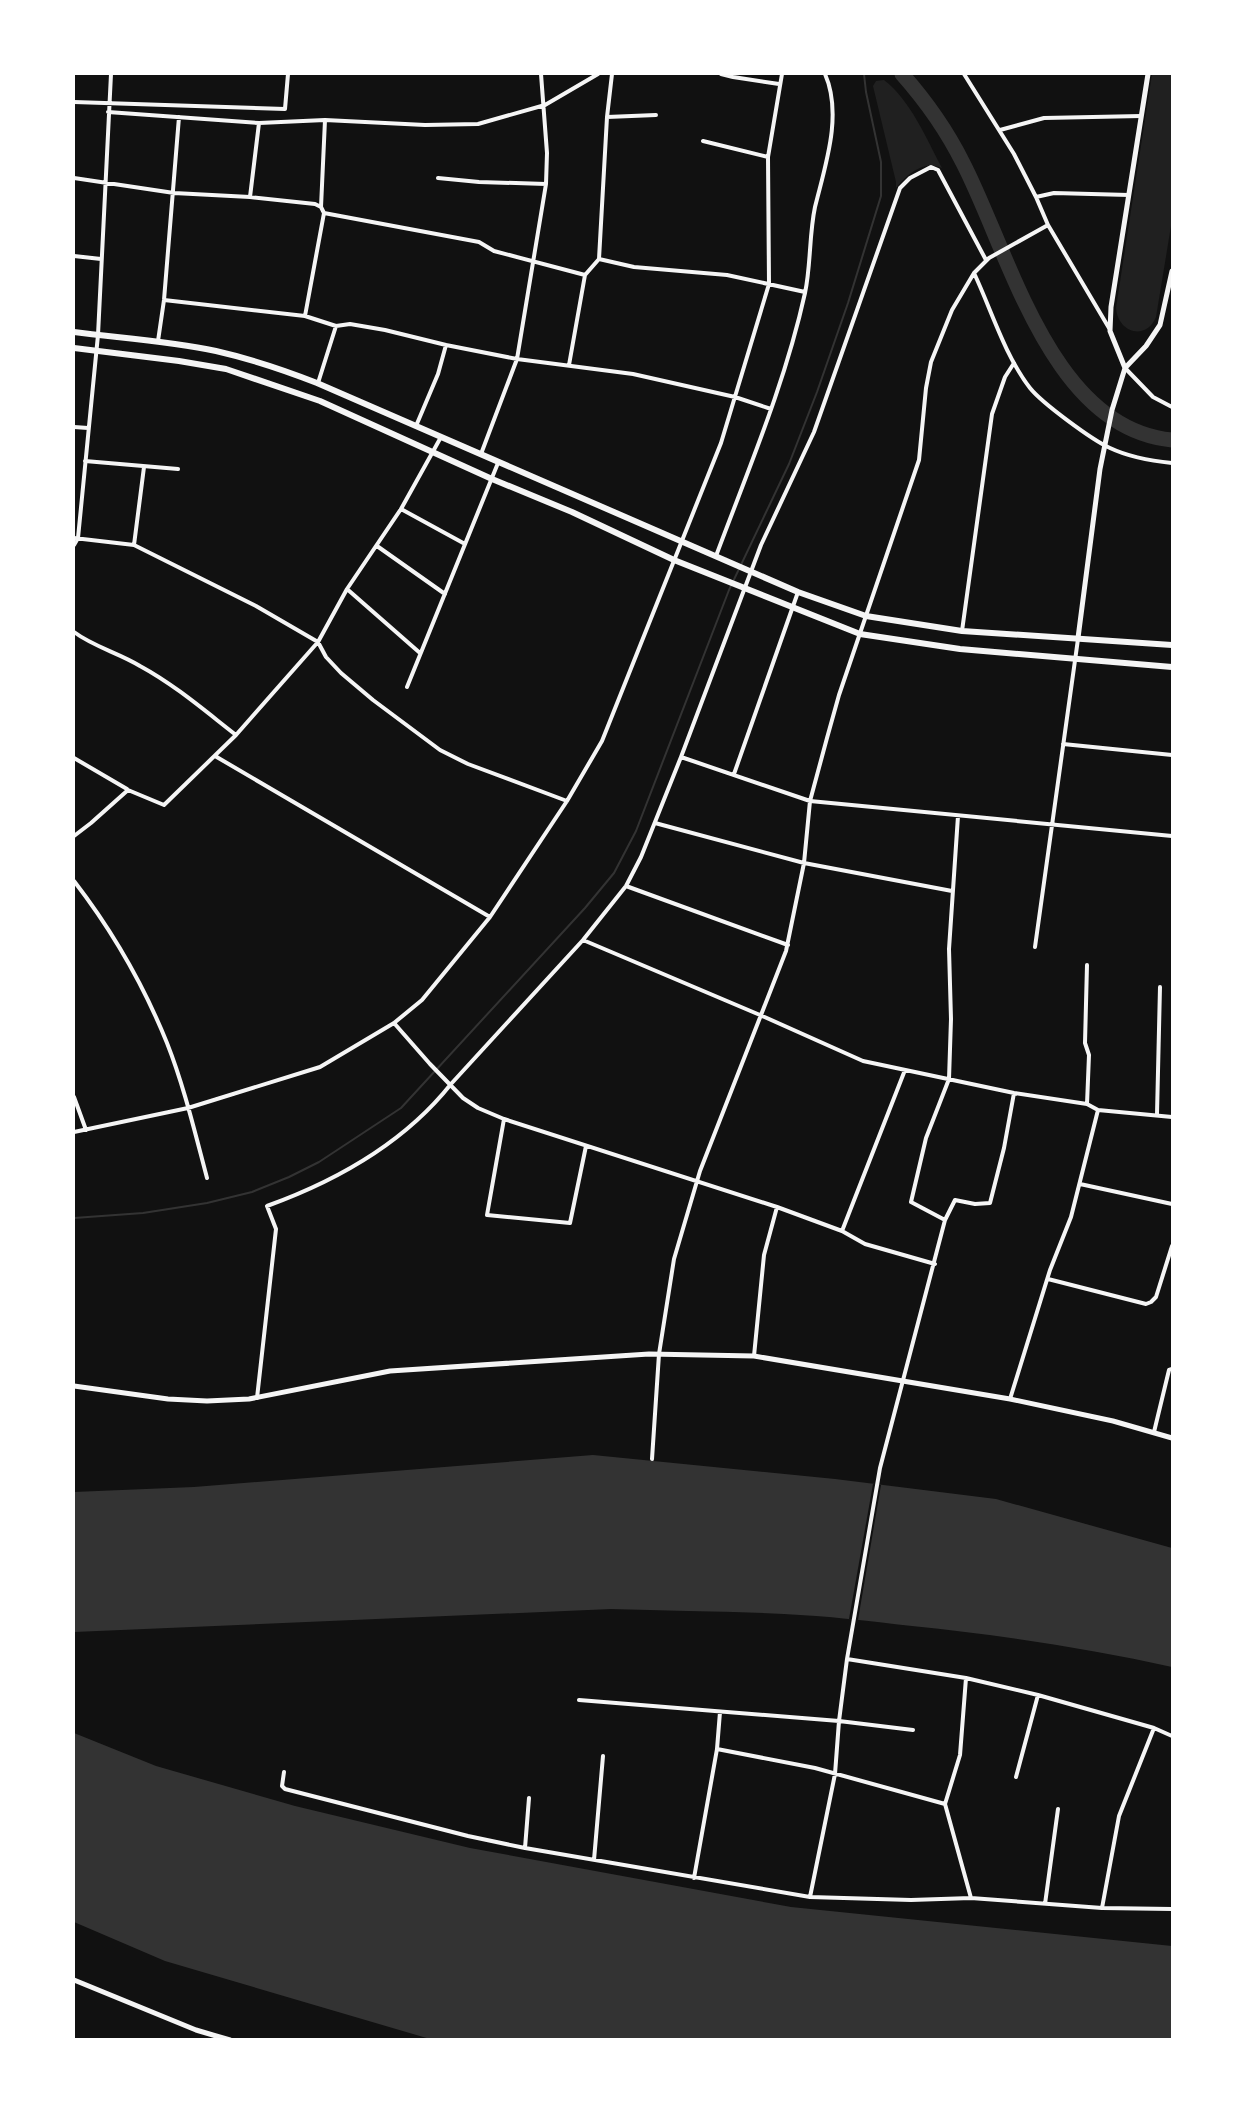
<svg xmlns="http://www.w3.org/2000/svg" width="1246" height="2113" font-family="'Source Sans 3',sans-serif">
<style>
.green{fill:#202020}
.water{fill:#333}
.pier{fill:#111}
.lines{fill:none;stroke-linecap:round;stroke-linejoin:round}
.stream{stroke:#333;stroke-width:2}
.river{stroke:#333;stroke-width:15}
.minor{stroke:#f5f5f5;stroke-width:4}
.tertiary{stroke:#f5f5f5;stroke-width:5}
.secondary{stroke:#f5f5f5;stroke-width:5}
.primary{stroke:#f5f5f5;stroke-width:6}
</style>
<rect width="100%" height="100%" fill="#111"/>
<path class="green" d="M1152,74H1172V220L1156,317C1146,341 1118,333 1116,308Z
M884,80C911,101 926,138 942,168C924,159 906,175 896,188V182L873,86L876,81Z"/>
<path class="water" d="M593,1455L835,1479L996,1499L1172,1548V1667C1087,1648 999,1635 912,1626C869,1621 827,1616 784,1614C727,1611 669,1611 611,1609L74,1632V1492L194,1487Z
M74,1733L156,1766L295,1806L470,1848L791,1907L1172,1946V2039H430L165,1961L74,1922Z"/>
<path class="pier" d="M873,1484L881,1485L858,1620L849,1619Z"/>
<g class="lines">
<path class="stream" d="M74,1218L143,1213L207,1203L252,1192L289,1177L319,1162L401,1108L585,908L614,873L636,831L729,590L789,464L817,392L848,303L881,196V162L866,92L864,74"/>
<path class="river" d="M902,74C926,101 947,131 963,163C1010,254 1051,429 1172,440"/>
<path class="minor" d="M721,74L733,77L779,84
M964,74L1014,154L1036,197L1048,225L1109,328
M74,102L285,109L288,74
M108,112L259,123L325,120L425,125L478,124L545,105L598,74
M607,117L656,115
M1000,130L1044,118L1141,116
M703,141L768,157
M74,178L174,193L250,197L315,204L321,207L324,213L479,242L494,251L585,275
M438,178L479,182L546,184
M250,197L259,123
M1036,197L1054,193L1129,195
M321,207L325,120
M74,256L101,259
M599,259L634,267L727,275L805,292
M974,273C991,309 1005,356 1030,388C1042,403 1092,440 1110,448C1129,457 1152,461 1172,463
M164,300L305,316L336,326L350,324L385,330L446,345L517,359L633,374L735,397L771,409
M305,316L324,213
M158,341L164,300L179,117
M569,365L585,275L599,259L607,117L612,74
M1125,368L1153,397L1172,407
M318,383L336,326
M416,426L438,374L446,345
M74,427L88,428
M481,454L517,359L546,184L547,153L541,74
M85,461L178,469
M401,509L465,544
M74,538L134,545L256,606L318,642L326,657L341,673L373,700L440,750L468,764L567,801
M74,545L78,538L98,335L111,74
M134,545L144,467
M377,546L445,594
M716,556C748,470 785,384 805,293C811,265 809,235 815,207C825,166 843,115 825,74
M347,589L420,653
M962,631L992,414L1005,377L1014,363
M74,632C94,647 119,653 140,666C175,685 205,711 236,735
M407,687L498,463
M1063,744L1172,755
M215,756L490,917
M681,757L810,801L1172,836
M74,758L127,789
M734,774L798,592
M655,823L804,863L952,891
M74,836L91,823L128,790L164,805L236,735L318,642L347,589L401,509L441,437
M74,881C111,929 144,986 167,1043C184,1086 195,1133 207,1178
M626,886L788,945
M583,940L760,1015L863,1061L1014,1093L1087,1104L1098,1110L1172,1117
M1035,947L1078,639
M1087,965L1085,1043L1089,1055L1087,1104
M394,1023L430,1064L463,1098L478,1108L504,1119L777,1207L842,1231L865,1244L935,1264
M74,1097L86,1130
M1157,1114L1160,987
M504,1119L487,1215L570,1223L586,1146
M74,1132L188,1108L320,1067L394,1023L422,1000L490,917L567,801L602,741L721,443L769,284L768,157L782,74
M1080,1184L1172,1204
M945,1220L911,1202L926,1138L949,1079L951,1019L949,949L958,816
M842,1231L905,1070
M1048,1279L1146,1304L1151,1302L1156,1297L1172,1246
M754,1356L764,1255L777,1207
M257,1398L276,1229L267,1206C336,1181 405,1142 451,1084L583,940L626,886L641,857L681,757L761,545L814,432L900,188L910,178L931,167L938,170L986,260
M1010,1399L1050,1270L1071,1217L1098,1110
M1154,1432L1169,1370L1172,1369
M652,1459L659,1354L674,1259L700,1171L786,951L804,863L810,801L827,738L839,695L919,460L926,388L931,362L952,310L974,273L989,258L1048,225
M847,1659L966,1678L1038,1695L1154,1728L1172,1736
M966,1678L960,1755L945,1804L971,1898
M579,1700L839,1721L913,1730
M717,1749L815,1768L945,1804
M284,1772L282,1786L285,1789L468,1836L525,1848L810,1897L911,1900L971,1898L1102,1908L1172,1909
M1016,1777L1038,1695
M525,1848L529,1798
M594,1860L603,1756
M694,1878L717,1749L720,1712
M810,1897L835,1774L839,1721L847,1659L880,1468L945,1220L955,1200L975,1204L990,1203L1004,1148L1014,1093
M1045,1904L1058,1809
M1102,1908L1119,1816L1154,1728"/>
<path class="tertiary" d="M1125,368L1110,331L1111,307L1148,74
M1078,638L1100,469L1112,410L1125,368L1146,346L1160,325L1172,271
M74,1980L196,2030L230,2040"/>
<path class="secondary" d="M74,1386L168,1399L207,1401L249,1399L390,1371L649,1354L754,1356L1010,1399L1113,1421L1172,1438"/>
<path class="primary" d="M74,332C121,338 169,341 216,351C251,359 284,370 317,383L798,592L866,616L962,631L1172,645
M74,348L179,361L226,369L320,401L492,479L572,512L674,560L860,634L960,649L1172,667"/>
</g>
<rect width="1246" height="2113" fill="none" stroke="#ffffff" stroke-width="150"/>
</svg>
